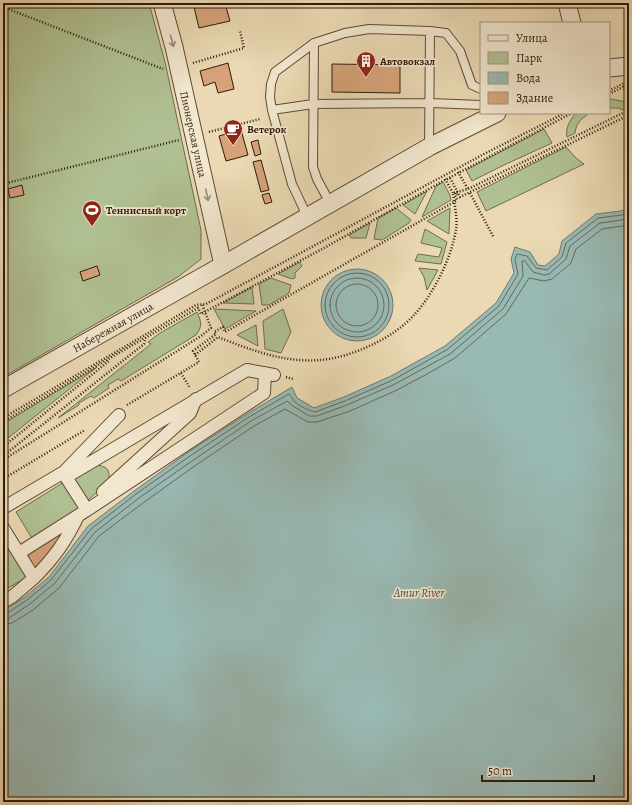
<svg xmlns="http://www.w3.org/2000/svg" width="632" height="805" font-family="Alegreya,serif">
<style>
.green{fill:#b0c092;stroke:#706d4e}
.water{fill:#99b9b3;stroke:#6f796f}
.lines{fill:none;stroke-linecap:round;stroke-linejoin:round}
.shore{stroke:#646a5e;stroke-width:1}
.building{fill:#d6a379;stroke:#2f1a0a}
.service-casing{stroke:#5e4a34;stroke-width:10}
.pedestrian-casing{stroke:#5e4a34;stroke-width:14}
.minor-casing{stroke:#5e4a34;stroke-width:19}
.path{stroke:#2f1a0a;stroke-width:2.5;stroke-dasharray:1 2;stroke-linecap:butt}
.service{stroke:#f1e6ce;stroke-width:8}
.pedestrian{stroke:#f1e6ce;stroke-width:12}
.minor{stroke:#f1e6ce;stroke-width:17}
.oneway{stroke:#9a8a76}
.labels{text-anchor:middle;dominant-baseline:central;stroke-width:3.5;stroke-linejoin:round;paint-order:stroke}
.poi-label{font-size:11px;font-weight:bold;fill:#2f1a0a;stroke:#f1e6ce;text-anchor:start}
.street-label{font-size:11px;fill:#2f1a0a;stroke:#f1e6ce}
.water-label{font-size:12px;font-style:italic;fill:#4f4a3d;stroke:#f1e6ce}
</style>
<rect width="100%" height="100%" fill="#ead9b3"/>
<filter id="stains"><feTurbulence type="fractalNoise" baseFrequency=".005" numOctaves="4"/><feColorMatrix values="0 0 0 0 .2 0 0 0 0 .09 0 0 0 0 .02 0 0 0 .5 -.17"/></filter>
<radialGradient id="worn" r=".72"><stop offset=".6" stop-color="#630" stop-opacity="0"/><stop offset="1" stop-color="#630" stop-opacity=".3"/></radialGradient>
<path class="green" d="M3,3H149L165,62L201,230V259L178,277L3,377Z
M609,99L622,101L629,104V105L622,110L619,108H609Z
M576,113H586L587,115C580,120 576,124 575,133L567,137C565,128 570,120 576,113Z
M544,129L552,143L504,165L472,181L466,170Z
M566,147L576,158L584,164L486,211L477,192Z
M443,182L450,195L451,200L422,217L436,186Z
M427,191L415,214L403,205Z
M396,208L411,220L409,223L382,240L374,239L378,218Z
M450,208L449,234L427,221Z
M370,223L366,238H351L349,235Z
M425,229L447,242L441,264L415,261L418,254L439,257L442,248L421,243Z
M300,262L302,266L295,273V278L292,279L278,274Z
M419,268L438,270L427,290L424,277Z
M271,278L291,285L289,293L269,305H262L259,284Z
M252,287L254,304L223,303Z
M214,309L256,311L225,329Z
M283,309L291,332L281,353L265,349L263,321Z
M197,312C201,321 203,326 196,335L121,381L118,379L108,385L109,388L94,398L91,396L79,403V405L58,418L151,344L148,342L160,333Z
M256,325L258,346L237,335Z
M97,367L3,442V424Z
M95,465C107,466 110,469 109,481L87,501L73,478Z
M64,482L82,510L33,540L16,512Z
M3,537L27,577L3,591Z"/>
<path class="water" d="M629,209V802H3V611L25,597L49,577L88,526L134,491L187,453L247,414L292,387L297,398L314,408L344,397L391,376L445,346L496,303L514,273L511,259L515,247L530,252L538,265L545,266L559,254L562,241L596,214L621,211Z
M321 305a36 36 0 1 1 72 0a36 36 0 1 1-72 0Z"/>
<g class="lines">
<path class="shore" d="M325 305a32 32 0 1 1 64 0a32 32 0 1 1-64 0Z
M330 305a27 27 0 1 1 54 0a27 27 0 1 1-54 0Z
M336 305a21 21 0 1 1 42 0a21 21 0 1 1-42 0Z
M3,614H6L27,600L51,580L91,529L136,494L190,456L249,417L289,394C292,396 292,399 295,402C299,406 310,411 315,412L345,401L393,380L448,349L499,306L518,274L515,260L517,254L527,256L536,268L547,270L562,257L566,243L598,218L622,215L629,213
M3,619L9,618L30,604L55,583L95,532L139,498L192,461L251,421L287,401L293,406L309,416H317L347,405L395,384L450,354L503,309L523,276L522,261H525L533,272L544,275L549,274L566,259L570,246L600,223L622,220L629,218
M3,625L12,623L33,610L59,588L99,536L143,503L196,465L254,426L285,409L308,422H317L350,411L397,390L427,374L455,358L506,314L529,278L544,281L552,279L571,263L576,249L602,229L629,225"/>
</g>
<path class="building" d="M193,3H225L230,21L199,28Z
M228,63L234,89L218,93L215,82L204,86L200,71Z
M332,64L400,65V93L332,92Z
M241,130L248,155L226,161L219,136Z
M258,140L261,154L255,156L251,142Z
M261,160L269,190L261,192L253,162Z
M22,185L24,195L10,198L8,189Z
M269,193L272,202L265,204L262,195Z
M97,266L100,275L83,281L80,272Z
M61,532L64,536L36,571L26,554Z"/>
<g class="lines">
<g class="service-casing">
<path id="service" d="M314,43L313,167L317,179L330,203
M272,110L313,104L430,103L481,105
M429,147L430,31
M307,216L292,184L272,110L270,97L271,84L275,72L314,43L345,33L369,29L430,31L446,33L460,51L472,85L481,89"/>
</g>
<g class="pedestrian-casing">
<path id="pedestrian" d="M64,472L119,415
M103,492L190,413L196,399
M3,508L64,472L66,477L247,370L274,375
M87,510L264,393L265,373
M3,528L34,578L13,596L3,602
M19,553L87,510L66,477
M34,578C54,558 66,541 78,516"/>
</g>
<g class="minor-casing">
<g id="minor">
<path id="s1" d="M162,3L174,47L223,265"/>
<path d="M567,3L572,23"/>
<path d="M609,68L629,66"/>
<path id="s2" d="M3,389L223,265L429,147L497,113"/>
</g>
</g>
<path class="path" d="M3,7L163,69
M193,63L244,48L240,31
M609,91L628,81L629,84
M609,94L623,87L626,93L629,92
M209,132L260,119
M458,172L468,189
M450,178L460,197L629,115
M445,179L453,193
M3,184L179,140
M470,193L494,238
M195,355L218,337C251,350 284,363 320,360C350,358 394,338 414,315C433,295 452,257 456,229C458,219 454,203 453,193L468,189L629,110
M181,373L190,388
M286,377L293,379
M127,405L199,362L193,351L216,334L214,332L223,327L225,332L454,202L457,200L455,195L457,192
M3,418L196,305L206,304L484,154L565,113
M3,422L115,355L198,308L201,314L324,248L445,180L572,113
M3,447L110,360
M3,456L144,344L146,338
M3,460L201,336L211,328L202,304
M3,479L85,430"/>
<use href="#service" class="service"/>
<use href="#pedestrian" class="pedestrian"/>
<use href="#minor" class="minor"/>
</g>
<defs><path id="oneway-shaft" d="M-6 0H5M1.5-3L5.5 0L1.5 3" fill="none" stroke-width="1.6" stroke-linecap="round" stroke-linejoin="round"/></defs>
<g class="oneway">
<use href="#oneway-shaft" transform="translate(172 41) rotate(75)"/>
<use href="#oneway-shaft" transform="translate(207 195) rotate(77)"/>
</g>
<defs>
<g id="building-pin" transform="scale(1)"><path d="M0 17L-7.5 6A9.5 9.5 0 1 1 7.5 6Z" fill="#8f2418" stroke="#f1e6ce"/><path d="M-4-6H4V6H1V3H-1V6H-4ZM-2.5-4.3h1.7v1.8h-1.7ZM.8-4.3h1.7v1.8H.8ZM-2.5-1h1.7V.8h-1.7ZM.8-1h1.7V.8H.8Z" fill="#fff"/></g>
<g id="cafe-pin" transform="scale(1)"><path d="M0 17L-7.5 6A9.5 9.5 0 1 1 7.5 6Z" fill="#8f2418" stroke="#f1e6ce"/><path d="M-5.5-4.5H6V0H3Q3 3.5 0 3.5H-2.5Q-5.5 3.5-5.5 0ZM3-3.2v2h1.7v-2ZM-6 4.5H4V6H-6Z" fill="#fff"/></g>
<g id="stadium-pin" transform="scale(1)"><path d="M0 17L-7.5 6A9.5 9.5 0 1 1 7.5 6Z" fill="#8f2418" stroke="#f1e6ce"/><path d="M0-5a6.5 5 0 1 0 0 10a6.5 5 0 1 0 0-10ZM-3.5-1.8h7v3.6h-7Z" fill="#fff"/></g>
</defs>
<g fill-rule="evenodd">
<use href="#building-pin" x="366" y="61"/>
<use href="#cafe-pin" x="233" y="129"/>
<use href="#stadium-pin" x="92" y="210"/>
</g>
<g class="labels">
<g class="poi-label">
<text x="380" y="61">Автовокзал</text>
<text x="247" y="129">Ветерок</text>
<text x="106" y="210">Теннисный корт</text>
</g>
<g class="street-label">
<text stroke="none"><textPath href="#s1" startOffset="135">Пионерская улица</textPath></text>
<text stroke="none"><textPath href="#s2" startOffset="126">Набережная улица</textPath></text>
</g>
<g class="water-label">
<text x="419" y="593">Amur River</text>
</g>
</g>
<rect width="632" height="805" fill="none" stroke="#ead9b3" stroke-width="16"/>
<rect x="4" y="4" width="624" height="797" fill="none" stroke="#2f1a0a" stroke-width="2"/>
<rect x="8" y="8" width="616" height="789" fill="none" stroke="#2f1a0a"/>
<rect x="480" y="22" width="130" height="92" fill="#f1e6ce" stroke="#a39480"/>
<rect x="488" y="35" width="20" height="6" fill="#f1e6ce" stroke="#a39480"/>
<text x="516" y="42" font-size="12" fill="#2f1a0a">Улица</text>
<rect x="488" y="52" width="20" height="12" fill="#b0c092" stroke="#a39480"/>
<text x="516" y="62" font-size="12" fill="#2f1a0a">Парк</text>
<rect x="488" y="72" width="20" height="12" fill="#99b9b3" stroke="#a39480"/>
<text x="516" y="82" font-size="12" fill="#2f1a0a">Вода</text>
<rect x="488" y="92" width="20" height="12" fill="#d6a379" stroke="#a39480"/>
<text x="516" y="102" font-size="12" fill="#2f1a0a">Здание</text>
<path d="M482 775v6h112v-6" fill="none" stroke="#2f1a0a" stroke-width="2"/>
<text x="488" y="775" font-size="12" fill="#2f1a0a" stroke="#f1e6ce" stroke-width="3" paint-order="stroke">50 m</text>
<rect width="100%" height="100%" filter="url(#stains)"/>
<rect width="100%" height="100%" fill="url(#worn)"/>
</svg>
